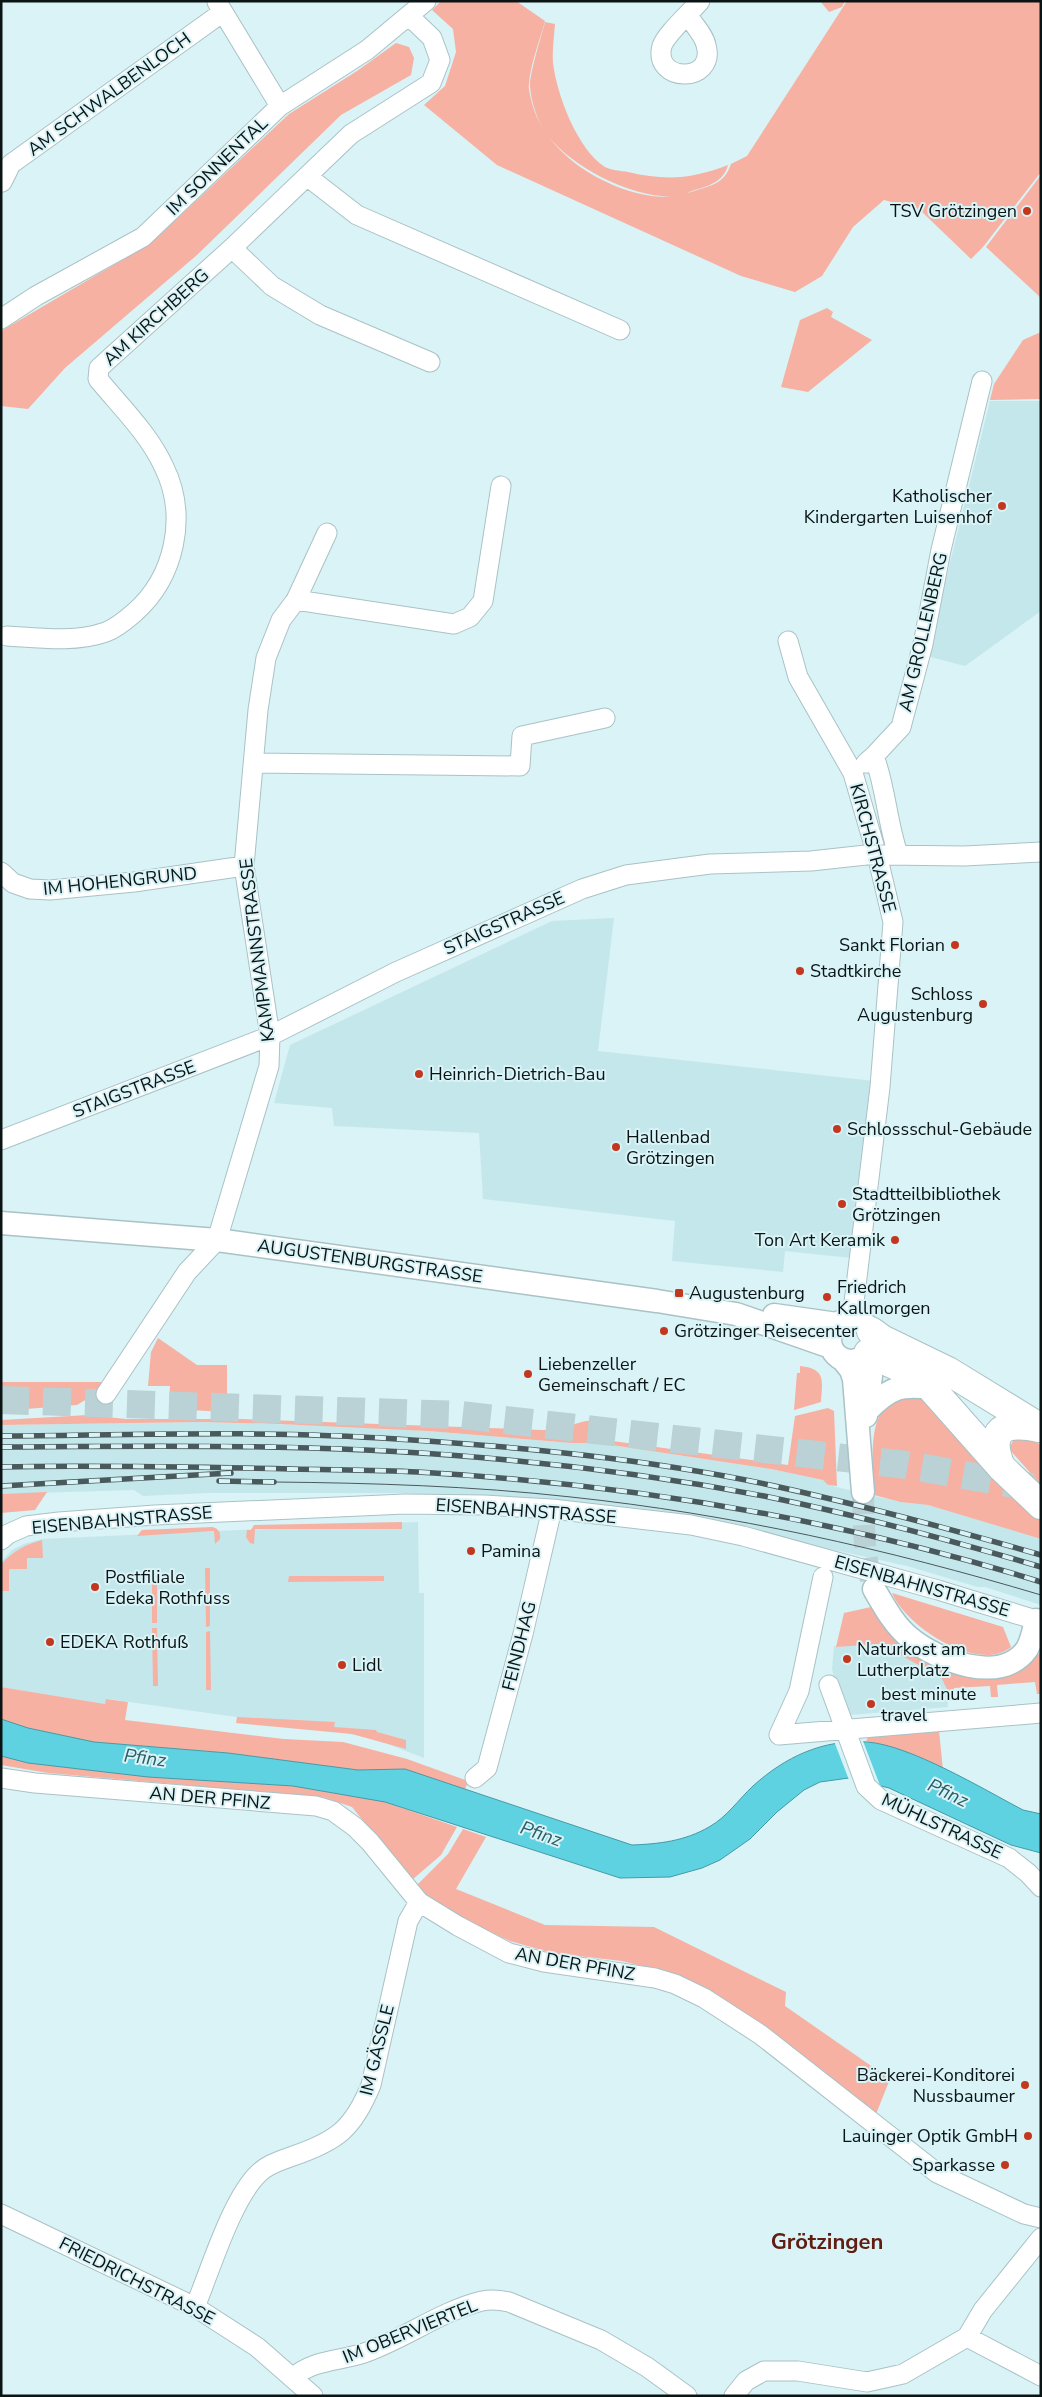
<svg xmlns="http://www.w3.org/2000/svg" width="1042" height="2397" font-family="'Nunito Sans',sans-serif">
<style>
.built{fill:#c4e7ec}
.green{fill:#f6b1a2}
.water{fill:#5fd2e2;stroke:#4699a4}
.pier{fill:#d9f3f7}
.lines{fill:none;stroke-linecap:round;stroke-linejoin:round}
.tertiary-tunnel{stroke:#bad2d5;stroke-width:22;stroke-dasharray:22 11;stroke-linecap:butt}
.trunk-tunnel{stroke:#bad2d5;stroke-width:28;stroke-dasharray:28 14;stroke-linecap:butt}
.minor-casing{stroke:#a9c2c6;stroke-width:21}
.tertiary-casing{stroke:#a9c2c6;stroke-width:25}
.trunk-casing{stroke:#a9c2c6;stroke-width:30}
.minor{stroke:#fff;stroke-width:19}
.tertiary{stroke:#fff;stroke-width:22}
.trunk{stroke:#fff;stroke-width:28}
.tram{stroke:#4a595b;stroke-width:1}
.rail-casing{stroke:#4a595b;stroke-width:5.5}
.rail{stroke:#d9f3f7;stroke-width:4;stroke-dasharray:11;stroke-linecap:butt}
.minor-bridge-casing{stroke:#a9c2c6;stroke-width:21;stroke-linecap:butt}
.minor-bridge{stroke:#fff;stroke-width:19}
.poi-dot{fill:#c2371e;stroke:#d9f3f7;stroke-width:2}
.labels{text-anchor:middle;dominant-baseline:central;stroke-width:4;stroke-linejoin:round;paint-order:stroke}
.street-label{font-size:18px;fill:#0a1415;stroke:#d9f3f7}
.poi-label{font-size:18px;fill:#0a1415;stroke:#d9f3f7;text-anchor:start}
.water-label{font-size:19px;font-style:italic;fill:#2c5e65;stroke:#d9f3f7}
.district-label{font-size:22px;font-weight:bold;fill:#601d11;stroke:#d9f3f7}
</style>
<rect width="100%" height="100%" fill="#d9f3f7"/>
<path class="built" d="M990,401H1041V611L965,666L927,656Z
M614,918L598,1051L874,1081L851,1258L785,1251L783,1272L672,1261L675,1221L483,1199L479,1133L334,1126L332,1108L274,1103L290,1045L552,921Z
M201,1422L340,1426L428,1431L572,1443H598L771,1469L823,1480L828,1485L900,1502L928,1505L1041,1539V1605L985,1587H978L907,1566L749,1531L460,1496L402,1493H206L143,1496L134,1490L1,1494V1425Z
M418,1522L419,1593H424V1758L375,1739L335,1731L108,1699L105,1704L1,1687V1562L12,1550L24,1544L42,1539Z
M882,1642L946,1678L948,1707L850,1715L836,1685L832,1669L834,1646Z"/>
<path class="green" d="M441,1H516L545,21C540,40 530,65 529,84C528,88 530,94 531,99C542,151 602,189 652,196C668,198 682,195 697,190C714,185 725,182 731,164L747,156L847,1H1041V172L983,247L971,259L920,210L884,200L853,227L822,276L795,292L741,276L497,165L424,105L445,86L456,52L453,29L432,10Z
M820,1H845L842,7L829,12Z
M545,22L555,24C554,37 552,51 553,63C557,95 577,149 605,167C611,170 621,171 628,172C666,181 692,179 728,165C724,180 712,185 698,189C691,191 683,195 676,196C635,200 572,167 548,136C538,123 531,102 530,86C530,71 541,38 545,22Z
M396,43L409,47L414,58L411,75L341,115L197,255L65,368L28,409L1,406V331L151,243L289,114L357,71Z
M1041,175V298L986,247Z
M827,308L833,312L831,317L872,340L808,392L781,387L800,320Z
M1041,332V399L990,400L994,384L1023,340Z
M158,1338L197,1365H227V1412L169,1409L170,1386H148L151,1352Z
M800,1366C827,1369 822,1381 821,1402L794,1410L797,1373H800Z
M1,1382H106L95,1394L77,1405L1,1411Z
M921,1394L1041,1516V1539L928,1505L900,1502L874,1495C874,1468 865,1415 894,1401C902,1397 912,1396 921,1394Z
M828,1408L834,1411L837,1486L828,1485L823,1480L771,1469L598,1443H572L428,1431L279,1424L201,1422L1,1425V1420L88,1415L126,1419H240L542,1430C549,1430 557,1430 563,1428C578,1424 583,1419 600,1421L598,1439L788,1465L795,1416Z
M1015,1438H1030L1041,1445V1485L1010,1450V1446Z
M47,1492L35,1510L1,1513V1494Z
M402,1522V1529H255L254,1544L250,1543L246,1537L247,1530H251L254,1525Z
M212,1527C218,1528 221,1532 220,1539L215,1544L214,1531L137,1536L142,1530Z
M42,1540L43,1558H27V1569H9V1591H1V1564C14,1551 24,1545 42,1540Z
M205,1568H210V1626L206,1627Z
M157,1569V1623H152V1570Z
M289,1576H384V1581L288,1582Z
M892,1593L1003,1627L1011,1647C979,1674 906,1627 892,1593Z
M871,1607C893,1647 932,1673 978,1678C989,1679 1001,1680 1012,1675C1016,1673 1034,1658 1040,1653L1041,1694H1037L1035,1682L997,1685L998,1697H991L990,1686L954,1688L955,1700L948,1701L947,1689L941,1677L889,1649L879,1644L836,1647L844,1613Z
M152,1628H157L158,1686H153Z
M210,1631L211,1690H206V1632Z
M1,1687L105,1704L106,1699L128,1702L125,1720L284,1739L343,1742L407,1759L468,1781L465,1790L405,1769L358,1770L228,1753L94,1742L28,1728L1,1719Z
M237,1717L335,1722L334,1727L376,1730L377,1732L406,1740V1749L352,1734L236,1723Z
M939,1731L943,1770L904,1751L866,1741L869,1736Z
M1,1756L28,1763L148,1777L293,1786L385,1802L457,1827L441,1855L412,1880L396,1858L373,1833L352,1807L323,1797L48,1773L1,1765Z
M463,1829L486,1837L456,1889L545,1925L654,1927L786,1992L785,2006L890,2079L876,2114L673,1974L622,1961L552,1953L510,1941L470,1923L437,1904L416,1886L448,1854Z"/>
<path class="water" d="M1,1719L28,1728L94,1742L228,1753L358,1770L405,1769L632,1845C659,1844 685,1841 709,1827C727,1817 738,1800 753,1786C785,1757 823,1739 867,1742C910,1745 983,1789 1023,1810L1041,1814V1853L1011,1845L889,1788L849,1778L820,1782L804,1790L777,1812L750,1839L720,1860L702,1868L670,1877L620,1878L385,1802L293,1786L148,1777L28,1763L1,1756Z"/>
<path class="pier" d="M834,1741H863L881,1788L849,1780Z"/>
<g class="lines">
<path class="tertiary-tunnel" d="M863,1492C864,1525 863,1558 874,1589"/>
<path class="trunk-tunnel" d="M1,1400L461,1415L907,1465L1032,1487"/>
<g class="minor-casing">
<path id="minor" d="M217,2L280,106
M688,16C694,25 704,35 706,45C717,84 652,83 662,46C666,34 691,12 700,1
M308,177L357,215L620,330
M2,182L11,164L223,12
M232,248L272,286L320,315L430,362
M1,319L36,296L143,237L280,106L367,50L426,1
M296,600L454,624L470,617L483,601L501,486
M7,636C40,638 74,643 106,632C116,628 126,620 134,613C175,577 188,516 164,467C149,434 121,407 98,379L99,368L232,248L351,134L431,83L440,60L432,38L409,16
M788,641L798,677L853,773L878,859L893,922L880,1087L852,1319
M874,756L901,727L923,644L941,550L982,381
M253,763L520,766L522,736L605,718
M866,763L874,756C886,788 887,822 898,854
M885,855L964,856L1041,852
M1,872L13,883L30,889L50,890L134,882L244,866
M1,1140L270,1036L396,972L582,889L626,875L710,864L811,861L866,855
M106,1394L187,1272L217,1240L269,1066L270,1036L244,866L258,710L266,658L281,620L296,600L327,533
M1,1540L8,1534L26,1526L59,1522L155,1515L405,1504L484,1505L552,1509L691,1525L743,1536L938,1590L1036,1620
M823,1577L799,1691L779,1735L1041,1713
M829,1685L866,1786L881,1800L1009,1858L1028,1873L1041,1887
M1,1778L35,1783L316,1806L333,1811L355,1827L370,1842L419,1902L458,1926L509,1953L544,1962L655,1978L675,1984L704,1998L761,2035L937,2173L1024,2214L1041,2218
M475,1778L487,1768L523,1634L552,1509
M1,2214L195,2307L257,2347L313,2396
M195,2307C210,2271 232,2198 259,2173C268,2164 280,2161 293,2156C337,2141 353,2129 371,2085L408,1921L419,1902
M967,2337L1041,2376
M293,2378C311,2360 340,2361 364,2353C404,2339 441,2311 482,2301C492,2299 500,2300 509,2302L601,2340L647,2367L687,2396
M734,2396L746,2381L764,2371H798L867,2382L903,2374L967,2337L983,2310L1041,2238"/>
</g>
<g class="tertiary-casing">
<path id="tertiary" d="M1,1223L217,1240L657,1301L736,1314L831,1347
M774,1315L837,1324
M830 1340a21 21 0 1 1 42 0a21 21 0 1 1-42 0Z
M843,1360L851,1370L854,1379L863,1492
M867,1411C889,1388 900,1384 931,1388
M866,1416L871,1376L867,1356
M874,1589C884,1606 894,1625 910,1638C936,1660 1001,1686 1027,1649C1032,1640 1034,1629 1036,1620L1041,1621"/>
</g>
<g class="trunk-casing">
<path id="trunk" d="M871,1331L882,1339L948,1371L1041,1428
M868,1353L912,1373L931,1388L1001,1467L1041,1505
M1001,1467C986,1430 1004,1420 1039,1428"/>
</g>
<use href="#minor" class="minor"/>
<use href="#tertiary" class="tertiary"/>
<use href="#trunk" class="trunk"/>
<path class="tram" d="M274,1482C373,1483 472,1486 571,1497C731,1514 887,1549 1041,1595"/>
<g class="rail-casing">
<path id="rail" d="M1,1436C133,1435 266,1430 397,1439C522,1447 648,1459 770,1485C861,1505 951,1529 1041,1555
M1,1447C170,1446 340,1443 508,1460C594,1468 680,1480 764,1496C857,1515 950,1540 1041,1567
M1,1467C98,1465 195,1467 292,1469C334,1470 376,1470 418,1472C629,1484 839,1519 1041,1582
M219,1481L274,1482
M1,1486L231,1473"/>
</g>
<use href="#rail" class="rail"/>
<g class="minor-bridge-casing">
<path id="minor-bridge" d="M866,855H885"/>
</g>
<use href="#minor-bridge" class="minor-bridge"/>
</g>
<g class="poi-dot">
<circle cx="1027" cy="211" r="5"/>
<circle cx="1002" cy="506" r="5"/>
<circle cx="955" cy="945" r="5"/>
<circle cx="800" cy="971" r="5"/>
<circle cx="983" cy="1004" r="5"/>
<circle cx="419" cy="1074" r="5"/>
<circle cx="837" cy="1129" r="5"/>
<circle cx="616" cy="1147" r="5"/>
<circle cx="842" cy="1204" r="5"/>
<circle cx="895" cy="1240" r="5"/>
<rect x="674" y="1288" width="10" height="10" rx="2.5"/>
<circle cx="827" cy="1297" r="5"/>
<circle cx="664" cy="1331" r="5"/>
<circle cx="528" cy="1374" r="5"/>
<circle cx="471" cy="1551" r="5"/>
<circle cx="95" cy="1587" r="5"/>
<circle cx="50" cy="1642" r="5"/>
<circle cx="847" cy="1659" r="5"/>
<circle cx="342" cy="1665" r="5"/>
<circle cx="871" cy="1704" r="5"/>
<circle cx="1025" cy="2085" r="5"/>
<circle cx="1028" cy="2136" r="5"/>
<circle cx="1005" cy="2165" r="5"/>
</g>
<g class="labels">
<g class="street-label">
<text transform="translate(109 94) rotate(-36)">AM SCHWALBENLOCH</text>
<text transform="translate(217 166) rotate(-44)">IM SONNENTAL</text>
<text transform="translate(156 317) rotate(-42)">AM KIRCHBERG</text>
<text transform="translate(923 632) rotate(-77)">AM GROLLENBERG</text>
<text transform="translate(873 848) rotate(75)">KIRCHSTRASSE</text>
<text transform="translate(120 881) rotate(-6)">IM HOHENGRUND</text>
<text transform="translate(504 923) rotate(-24)">STAIGSTRASSE</text>
<text transform="translate(257 950) rotate(-97)">KAMPMANNSTRASSE</text>
<text transform="translate(134 1089) rotate(-21)">STAIGSTRASSE</text>
<text transform="translate(370 1261) rotate(8)">AUGUSTENBURGSTRASSE</text>
<text transform="translate(526 1511) rotate(4)">EISENBAHNSTRASSE</text>
<text transform="translate(122 1520) rotate(-5)">EISENBAHNSTRASSE</text>
<text transform="translate(922 1586) rotate(16)">EISENBAHNSTRASSE</text>
<text transform="translate(519 1646) rotate(-76)">FEINDHAG</text>
<text transform="translate(210 1798) rotate(5)">AN DER PFINZ</text>
<text transform="translate(942 1826) rotate(25)">MÜHLSTRASSE</text>
<text transform="translate(575 1964) rotate(10)">AN DER PFINZ</text>
<text transform="translate(377 2050) rotate(-76)">IM GÄSSLE</text>
<text transform="translate(137 2281) rotate(27)">FRIEDRICHSTRASSE</text>
<text transform="translate(410 2331) rotate(-22)">IM OBERVIERTEL</text>
</g>
<g class="poi-label">
<text x="1017" y="211" text-anchor="end">TSV Grötzingen</text>
<text x="992" y="496" text-anchor="end">Katholischer<tspan x="992" dy="21">Kindergarten Luisenhof</tspan></text>
<text x="945" y="945" text-anchor="end">Sankt Florian</text>
<text x="810" y="971">Stadtkirche</text>
<text x="973" y="994" text-anchor="end">Schloss<tspan x="973" dy="21">Augustenburg</tspan></text>
<text x="429" y="1074">Heinrich-Dietrich-Bau</text>
<text x="847" y="1129">Schlossschul-Gebäude</text>
<text x="626" y="1137">Hallenbad<tspan x="626" dy="21">Grötzingen</tspan></text>
<text x="852" y="1194">Stadtteilbibliothek<tspan x="852" dy="21">Grötzingen</tspan></text>
<text x="885" y="1240" text-anchor="end">Ton Art Keramik</text>
<text x="837" y="1287">Friedrich<tspan x="837" dy="21">Kallmorgen</tspan></text>
<text x="689" y="1293">Augustenburg</text>
<text x="674" y="1331">Grötzinger Reisecenter</text>
<text x="538" y="1364">Liebenzeller<tspan x="538" dy="21">Gemeinschaft / EC</tspan></text>
<text x="481" y="1551">Pamina</text>
<text x="105" y="1577">Postfiliale<tspan x="105" dy="21">Edeka Rothfuss</tspan></text>
<text x="60" y="1642">EDEKA Rothfuß</text>
<text x="857" y="1649">Naturkost am<tspan x="857" dy="21">Lutherplatz</tspan></text>
<text x="352" y="1665">Lidl</text>
<text x="881" y="1694">best minute<tspan x="881" dy="21">travel</tspan></text>
<text x="1015" y="2075" text-anchor="end">Bäckerei-Konditorei<tspan x="1015" dy="21">Nussbaumer</tspan></text>
<text x="1018" y="2136" text-anchor="end">Lauinger Optik GmbH</text>
<text x="995" y="2165" text-anchor="end">Sparkasse</text>
</g>
<g class="water-label">
<text transform="translate(145 1758) rotate(7)">Pfinz</text>
<text transform="translate(948 1793) rotate(25)">Pfinz</text>
<text transform="translate(541 1834) rotate(19)">Pfinz</text>
</g>
<g class="district-label">
<text x="827" y="2242">Grötzingen</text>
</g>
</g>
<rect width="1042" height="2397" fill="none" stroke="#0a1415" stroke-width="5"/>
</svg>
